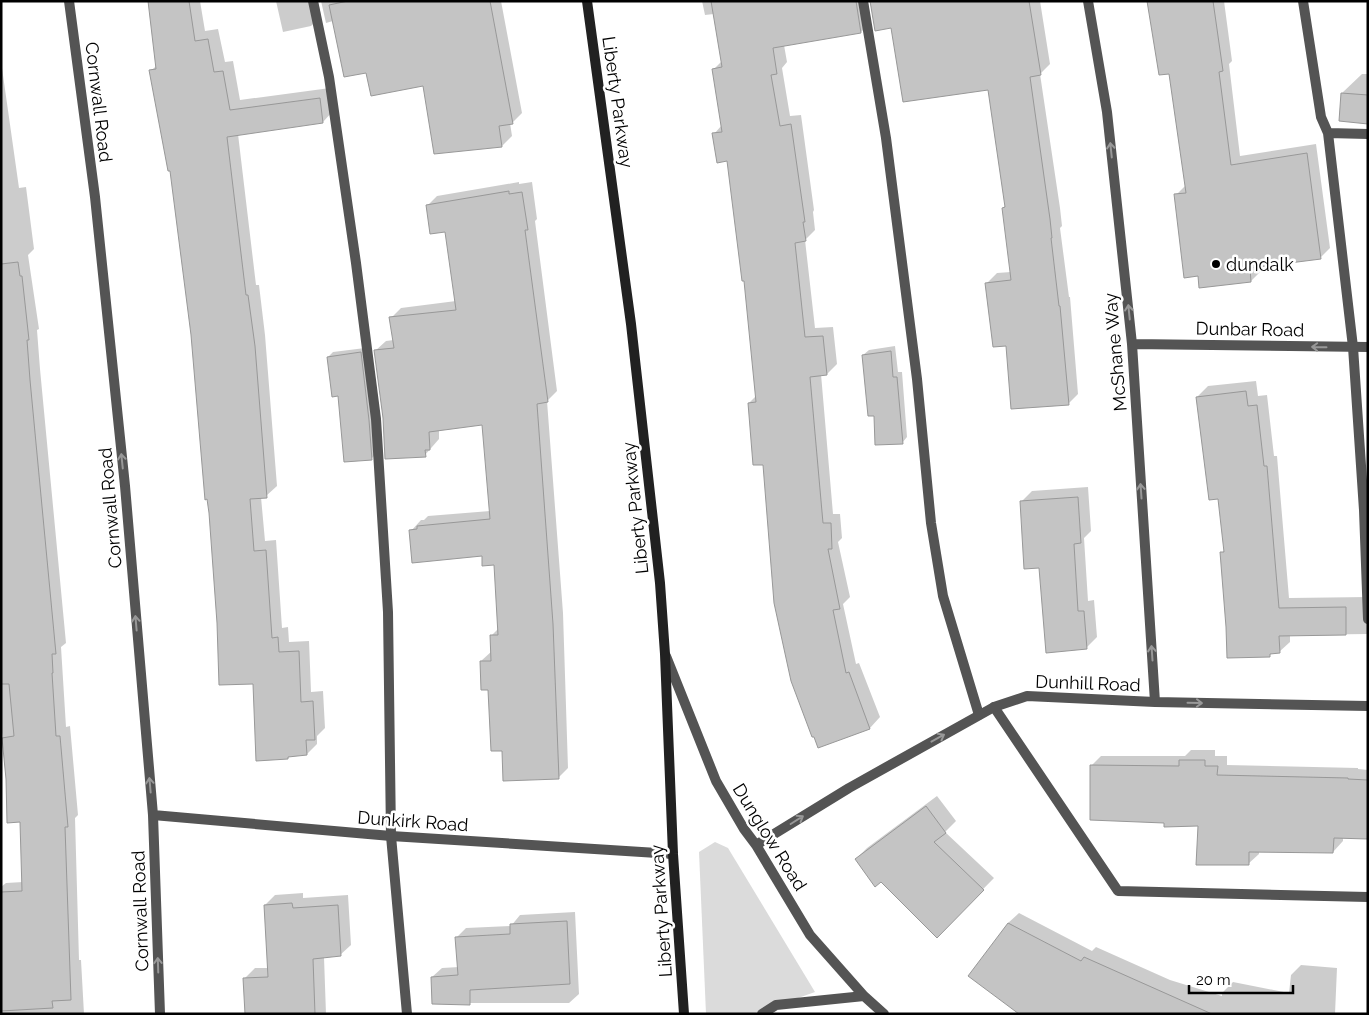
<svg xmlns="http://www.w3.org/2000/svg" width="1369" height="1015" font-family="Raleway,sans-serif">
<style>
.green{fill:#dbdbdb}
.shadow{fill:#0003}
.building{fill:#c4c4c4;stroke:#989898}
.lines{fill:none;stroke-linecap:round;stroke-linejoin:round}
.lane{stroke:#545454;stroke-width:10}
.street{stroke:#545454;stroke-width:10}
.secondary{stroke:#212121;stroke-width:10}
.oneway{stroke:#989898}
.poi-dot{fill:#000;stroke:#fff;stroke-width:2}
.labels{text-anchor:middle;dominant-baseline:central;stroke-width:5;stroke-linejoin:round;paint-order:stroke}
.street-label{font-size:18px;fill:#000;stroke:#fff}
.poi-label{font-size:18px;fill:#000;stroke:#fff;text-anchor:start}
</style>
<rect width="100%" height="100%" fill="#fff"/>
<path class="green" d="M715,842L728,848L815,992L753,1014H706L699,852Z"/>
<path class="shadow" d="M149,1H200L205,31L218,29L225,62L233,61L240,100L330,88L333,111L323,122L238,134L256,285H259L265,335L277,486L266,496L261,497L265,541L276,540L282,628L288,627L289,642L309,641L311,692L323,691L325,728L317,736V744L307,754L291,755L288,758L254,682L218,623L210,513L193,335L171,169L151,71L157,65Z
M276,1H318L321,16L311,26L283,32Z
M321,1H501L522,113L512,123H510L512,136L502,146L424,85L367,71L333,21L326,23Z
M702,1H868L871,22L861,32L784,45L787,62L782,68L790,116L801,115L814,210L813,212L815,230L805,240L815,328L833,327L837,364L827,374H821L833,514H840L842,538L838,542L850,597L843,604L856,664L859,663L880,717L870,728L819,747L764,463L749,403L757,395L745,280L728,160L714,134L722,125L714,69L722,61L714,14L705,15Z
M871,1H1040L1050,64L1040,74L1060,208L1062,226L1060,228L1069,297H1070L1078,394L1068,404L1008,344L987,283L997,273L1011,272L1003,208L1006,205L989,88L892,26Z
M1149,1H1224L1232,61L1229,64L1240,156L1316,144L1330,248L1320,258L1260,266V272L1251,281L1199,275L1176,195L1186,185L1170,73Z
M1,61L19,188L26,187L34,249L28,255L39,329L37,330L40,369L66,643L61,647L66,727L70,726L78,815L75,818L79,960H81L84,1014H1V887L6,883L23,882L21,821L7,779L1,723Z
M1362,74H1368V122L1342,93Z
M519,182V184L532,182L537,219L535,221L557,391L547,401L563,613L568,768L558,778L503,750L489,688L481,661L492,651L491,636L499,628L495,564L483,555L411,531L421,520H424L428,516L490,511L483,424L439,430V439L425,455L384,418L375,351L386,341L394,340L391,318L401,308L456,301L446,230L427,206L437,196Z
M895,346L898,372H902L907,437L902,443L875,414L863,355L869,350Z
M365,348L376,454L371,459L340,395L328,357L333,352Z
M1256,381L1258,396L1267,395L1274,456H1277L1289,598L1368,597V634L1290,635V642L1279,652H1272L1269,656L1222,553L1225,549L1219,498L1197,397L1208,386Z
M1088,487L1091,531L1084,538L1088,601L1094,600L1097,637L1086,648L1040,567L1021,502L1032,491Z
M1191,750H1215V756H1227V765L1358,768V769L1368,770V837H1343V841L1333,852L1259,851V854L1248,864L1199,825L1165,822L1091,766L1101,756H1185Z
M937,796L956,821L945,832L994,878L937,936L881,881L856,859L867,848Z
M303,893V898L348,895L351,945L340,955L324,957L326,1014H246L244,979L255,968H269L265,905L275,895Z
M575,912L579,994L569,1003H433L432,977L442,968L459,967L457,937L466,928L511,926L520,915Z
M1019,913L1092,951L1096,947L1170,980L1222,996V993L1233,982L1289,993L1291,975L1301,965L1337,968L1335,1014H1021L1008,923Z"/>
<path class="building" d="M148,1H189L195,41L208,39L214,72L223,71L230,110L320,98L323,123L227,137L246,295H248L255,346L267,498L250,499L254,551L266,550L272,638L278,637L279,652L299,651L301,702L313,701L315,740H306L307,755L288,757V759L256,761L253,684L219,685L217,623L209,513L207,499L205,500L191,335L170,171H168L149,70L156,69Z
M348,1H490L513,124L499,126L502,147L434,154L423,86L371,96L366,73L344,77L329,5Z
M711,1H856L861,33L773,48L777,74L771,75L780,126L791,124L805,222H803L806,241L795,243L805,337L823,336L827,375L810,377L823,523H831L832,549H828L840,609L833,610L846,673L849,672L870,729L818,748L814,737H812L791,681L774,603L763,465H753L748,403L756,402L744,281H742L727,161L717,163L712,133L722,132L712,69L722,67Z
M870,1H1029L1041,75L1030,77L1050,219L1052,238H1051L1059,306H1060L1069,405L1011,409L1006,346L993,347L985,283L1011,280L1002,208L1005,207L988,90L903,102L891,28L875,31Z
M1147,1H1213L1223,71L1219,72L1231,165L1307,153L1321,259L1250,268L1251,282L1199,288L1198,276L1184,278L1174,194L1186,193L1169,74L1159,75Z
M1341,93L1368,95V124L1339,121Z
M509,191V194L522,192L528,230H525L548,402L537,404L553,624L559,779L503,781L502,751H491L488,690H481L480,661H491L490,635H498L494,565L482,566V556L412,563L409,530L417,529V526L490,519L482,425L429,432L430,450H425L426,457L385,459L383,418L374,350L394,348L389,317L456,310L445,232L430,234L426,205Z
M18,262L20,276H22L29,340H27L30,380L56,654H52L53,673H52L56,736H60L68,827H65L71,1000L52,1001L53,1008L1,1011V892L22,891L20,822L7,823L6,779L2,738L14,736L9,684H1V264Z
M891,351L893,377H897L903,444L875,445L874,416H868L862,355Z
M361,352L369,420L372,460L344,462L338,396L332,397L327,357Z
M1246,391L1248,406L1257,405L1264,466H1267L1279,608L1346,607V635L1279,636L1280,653L1270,654V657L1227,658L1226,627L1220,552H1224L1218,499L1209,500L1196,397Z
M1078,497L1081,543L1074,544L1078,611H1084L1087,649L1046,653L1039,568L1024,569L1020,501Z
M1179,760H1205V766H1218L1217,775L1348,778V779L1368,780V839L1334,838L1333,853L1249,852V865H1196L1198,826L1164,827V823L1090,820V765L1179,766Z
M926,806L946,833L934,842L984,890L937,938L881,882L875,887L855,859Z
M292,903L293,908L338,905L341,956L313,959L315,1014H245L243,978L268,977L264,905Z
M567,921L570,984L470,990V1005L432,1004L431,977L458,975L455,937L510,934V924Z
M1008,923L1081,961L1084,957L1212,1014H1019L968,976Z"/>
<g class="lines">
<path class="lane" d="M313,1L329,77L356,263L376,419L388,612L391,836L407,1014
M863,1L886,138L917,379L931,523L943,596L979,715
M1303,1L1321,117L1328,133L1353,347L1364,510L1368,619
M1328,133L1368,134
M994,707L1118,891L1368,897"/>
<path class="street" d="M69,1L95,197L125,486L153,815L160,1014
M1088,1L1107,112L1132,344L1155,702
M1132,344L1368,347
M666,656L716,781L744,829L756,845L810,935L864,996L884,1014
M153,815L391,836L673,854
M756,845L849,788L994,707L1027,696L1155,702L1368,706
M762,1014L776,1005L864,996"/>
<path class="secondary" d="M587,1L631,324L660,583L665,654L673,854L684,1014"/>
</g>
<defs><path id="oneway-shaft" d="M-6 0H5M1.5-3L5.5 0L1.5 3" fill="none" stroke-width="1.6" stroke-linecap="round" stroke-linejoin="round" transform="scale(1.25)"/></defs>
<g class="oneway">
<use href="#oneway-shaft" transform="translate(1111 150) rotate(-96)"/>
<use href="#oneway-shaft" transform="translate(1129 312) rotate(-96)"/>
<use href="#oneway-shaft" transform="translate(1319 347) rotate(-179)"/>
<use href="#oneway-shaft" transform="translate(122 461) rotate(-96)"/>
<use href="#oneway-shaft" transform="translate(1141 491) rotate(-94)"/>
<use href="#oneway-shaft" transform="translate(136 623) rotate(-95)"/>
<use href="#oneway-shaft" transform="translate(1152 653) rotate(-94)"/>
<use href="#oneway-shaft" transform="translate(1195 703) rotate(1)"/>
<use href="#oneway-shaft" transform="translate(938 738) rotate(-29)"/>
<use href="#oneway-shaft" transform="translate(150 785) rotate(-95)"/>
<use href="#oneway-shaft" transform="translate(797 820) rotate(-32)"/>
<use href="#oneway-shaft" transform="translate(158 965) rotate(-92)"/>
</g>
<circle class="poi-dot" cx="1216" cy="264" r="5"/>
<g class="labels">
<g class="street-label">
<text transform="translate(99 102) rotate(83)">Cornwall Road</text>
<text transform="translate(618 102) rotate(82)">Liberty Parkway</text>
<text transform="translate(1250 329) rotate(1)">Dunbar Road</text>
<text transform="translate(1115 352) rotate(-95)">McShane Way</text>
<text transform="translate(110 508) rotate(-95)">Cornwall Road</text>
<text transform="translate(635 508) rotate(-96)">Liberty Parkway</text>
<text transform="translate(1088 683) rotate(2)">Dunhill Road</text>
<text transform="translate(413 821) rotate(4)">Dunkirk Road</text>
<text transform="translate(770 837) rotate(58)">Dunglow Road</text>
<text transform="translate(140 911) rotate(-92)">Cornwall Road</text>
<text transform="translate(661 911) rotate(-94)">Liberty Parkway</text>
</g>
<g class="poi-label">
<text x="1226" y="264">dundalk</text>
</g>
</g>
<rect width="1369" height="1015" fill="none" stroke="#000000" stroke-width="5"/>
<path d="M1189 985v8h104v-8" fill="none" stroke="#000000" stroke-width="2.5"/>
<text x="1196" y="985" font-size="15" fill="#000000" stroke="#ffffff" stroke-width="4" paint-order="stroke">20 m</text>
</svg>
